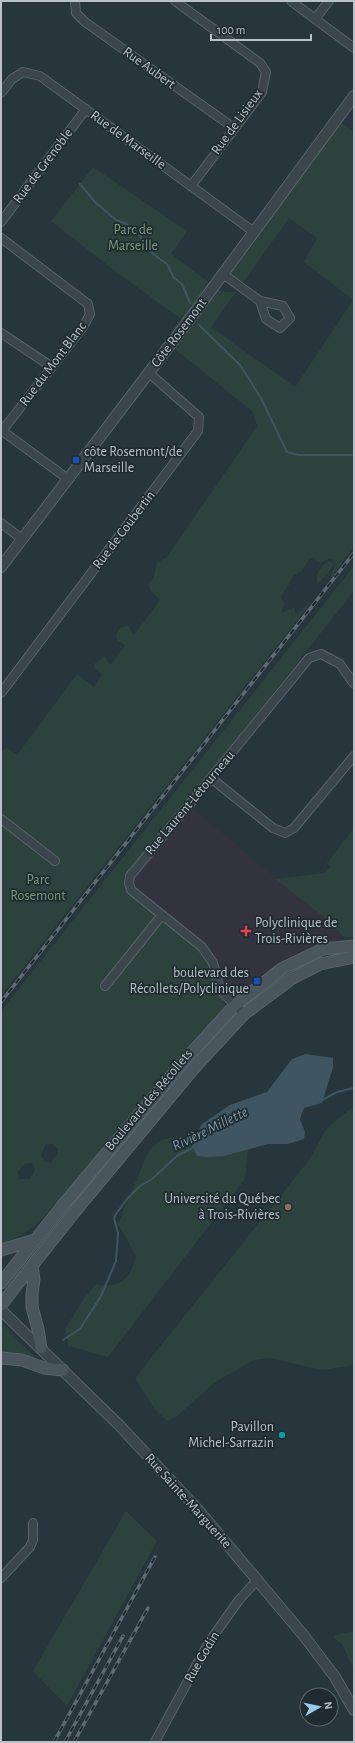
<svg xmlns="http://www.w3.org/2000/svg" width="355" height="1743" font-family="'Alegreya Sans',sans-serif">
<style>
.medical{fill:#32333e}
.green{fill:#2d423d;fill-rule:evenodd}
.water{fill:#3f5662}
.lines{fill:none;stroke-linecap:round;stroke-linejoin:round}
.stream{stroke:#3f5662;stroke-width:2}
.minor-casing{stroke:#59646a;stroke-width:10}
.tertiary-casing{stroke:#59646a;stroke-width:12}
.secondary-casing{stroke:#59646a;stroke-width:13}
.minor{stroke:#3b464c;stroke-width:8}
.tertiary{stroke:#3b464c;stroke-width:10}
.secondary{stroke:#49565e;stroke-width:11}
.rail-casing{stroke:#5e6b72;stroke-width:3.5}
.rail{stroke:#202b31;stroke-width:2;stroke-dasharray:6;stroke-linecap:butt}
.transit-dot{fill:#1a4fb4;stroke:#202b31;stroke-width:1.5}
.health-dot{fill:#e0444e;stroke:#202b31;stroke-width:1.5}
.education-dot{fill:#8d6e63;stroke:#202b31;stroke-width:1.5}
.culture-dot{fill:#0f9aa8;stroke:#202b31;stroke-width:1.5}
.labels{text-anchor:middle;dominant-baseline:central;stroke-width:3.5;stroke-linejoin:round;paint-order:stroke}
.street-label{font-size:14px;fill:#b7c1c7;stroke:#202b31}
.park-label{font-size:14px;fill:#789a78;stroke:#202b31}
.poi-label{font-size:14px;fill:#b7c1c7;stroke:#202b31;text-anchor:end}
.water-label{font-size:15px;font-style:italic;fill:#7b97a7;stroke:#202b31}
</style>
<rect width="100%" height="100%" fill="#27353c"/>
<path class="medical" d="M189,805L327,920L344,937L324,949L283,968L235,1005L220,990L213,963L131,890L130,876Z"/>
<path class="green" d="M339,121L354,132V547L328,582L336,564L331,559L326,560L321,563L310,558L301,572C290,575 293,580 288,586C284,591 283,592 281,598L285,603L281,613L294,607L296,614L313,600L1,996V753L6,747L17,755L77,674L94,687L102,675L94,668V664L105,656L110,665L125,646L122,643L117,641L116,635L121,627L128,626L134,635L160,600L150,590L149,583L154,577L157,563L167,557L257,426L253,412L170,345L187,323L120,275L51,221L93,167L187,231L171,254L215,287L225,292H236L211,327L295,387L353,300L304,262L317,238L289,218L243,283L227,272Z
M330,561L333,563C331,572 324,578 317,584V574L325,563Z
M354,566V591L188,801L124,877L127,892L200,949L210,963L215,988L227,1008L39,1222L22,1235L1,1244V1011ZM46,1144H53L58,1149L56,1156L50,1163L45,1162L41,1156ZM33,1163L35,1170L30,1179H19L18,1171L25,1164Z
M354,828V937H344L327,920L276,879L325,873L330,867L327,863Z
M354,1106V1365L323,1370L269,1358L254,1360L214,1383L176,1417L167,1421L153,1407L135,1378L309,1160L326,1129Z
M195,1134L191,1143L224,1156L248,1149L245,1179L108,1357L68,1346L65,1329L85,1297L96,1285C121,1288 130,1279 136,1256L118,1224L149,1150L161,1140Z
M1,1322L35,1357L1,1353Z
M126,1511L157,1541L67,1706L33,1671Z
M354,1631V1670L342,1644L334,1638L335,1635Z"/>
<path class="water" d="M306,1054L333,1058V1067L322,1103L304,1108L300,1119L305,1132L304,1139L288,1144H268L224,1156L206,1157L197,1156L191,1143L202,1124L230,1105L267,1092L292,1059Z"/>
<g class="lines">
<path class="stream" d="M80,184L96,203L116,220L127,224L141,236L142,242L153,254L167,264L174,278L182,284L190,303
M199,325L240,365L261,398L287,452L298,455H354
M354,911V913
M322,1100L337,1092L354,1088
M63,1340L80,1329L101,1296L116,1261L118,1233L114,1218L116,1214L127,1199L140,1186L152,1179L177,1156L194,1147"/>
<g class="minor-casing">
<path id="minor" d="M75,1L76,13L85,22L234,128
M175,1L260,63L266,72L262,92L191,186
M291,1L354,48
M315,19L329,1
M1,93L12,79L23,72L40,76L254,232
M1,222L86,109
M1,238L88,304L90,314L83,327L2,431
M223,274L260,301L283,306L290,318L280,328L266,319L260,301
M1,333L52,367
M1,430L68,479
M1,523L22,539
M1,693L198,431L199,417L149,373
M211,778L273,828L285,833L294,828L354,756
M1,819L55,861
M105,986L162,915L165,918
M244,1014L220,990L213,963L202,947L131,890L129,883L130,876L189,805L309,658L321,654L340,664L354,684
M1,1578L30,1547L33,1540V1523
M155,1742L209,1642L239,1600L258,1579"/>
</g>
<g class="tertiary-casing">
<path id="tertiary" d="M1,567L192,316L354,96
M1,1310L120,1426L200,1512L304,1636L335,1677L354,1710"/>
</g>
<g class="secondary-casing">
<path id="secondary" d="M1,1250L35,1240
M32,1266L34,1279L32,1294V1307L38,1329L41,1348
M1,1283L63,1205L185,1060L235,1005L283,968L323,949L354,946
M1,1305L76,1210L194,1068L244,1014L291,979L320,964L354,957
M1,1358L22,1360L44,1368L63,1370"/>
</g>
<use href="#minor" class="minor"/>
<use href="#tertiary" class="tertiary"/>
<use href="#secondary" class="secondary"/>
<g class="rail-casing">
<path id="rail" d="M1,1002L354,553
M54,1742L155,1557
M65,1742L123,1636
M74,1742L148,1608"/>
</g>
<use href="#rail" class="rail"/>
</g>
<g class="transit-dot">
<rect x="72" y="456" width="8" height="8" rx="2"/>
<rect x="253" y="977" width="8" height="8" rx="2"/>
</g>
<path class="health-dot" d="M244 925h4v4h4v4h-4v4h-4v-4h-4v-4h4z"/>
<circle class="education-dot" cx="288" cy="1207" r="4"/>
<circle class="culture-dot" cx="282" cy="1435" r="4"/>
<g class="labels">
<g class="street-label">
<text transform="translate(149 68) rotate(36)">Rue Aubert</text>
<text transform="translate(237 122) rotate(-54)">Rue de Lisieux</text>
<text transform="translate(128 140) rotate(36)">Rue de Marseille</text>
<text transform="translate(43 166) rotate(-53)">Rue de Grenoble</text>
<text transform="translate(179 333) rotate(-53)">Côte Rosemont</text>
<text transform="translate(53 364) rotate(-53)">Rue du Mont Blanc</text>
<text transform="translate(124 530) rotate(-53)">Rue de Coubertin</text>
<text transform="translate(190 803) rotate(-50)">Rue Laurent-Létourneau</text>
<text transform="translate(149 1100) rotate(-50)">Boulevard des Récollets</text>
<text transform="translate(188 1501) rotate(48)">Rue Sainte-Marguerite</text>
<text transform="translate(202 1657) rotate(-60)">Rue Godin</text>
</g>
<g class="park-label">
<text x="133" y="230">Parc de<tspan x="133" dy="16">Marseille</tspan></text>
<text x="38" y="880">Parc<tspan x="38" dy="16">Rosemont</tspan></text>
</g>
<g class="poi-label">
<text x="84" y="452" text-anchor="start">côte Rosemont/de<tspan x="84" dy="16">Marseille</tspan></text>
<text x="255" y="923" text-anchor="start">Polyclinique de<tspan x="255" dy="16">Trois-Rivières</tspan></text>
<text x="249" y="973">boulevard des<tspan x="249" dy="16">Récollets/Polyclinique</tspan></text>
<text x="280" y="1199">Université du Québec<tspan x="280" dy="16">à Trois-Rivières</tspan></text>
<text x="274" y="1427">Pavillon<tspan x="274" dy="16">Michel-Sarrazin</tspan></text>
</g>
<g class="water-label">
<text transform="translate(210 1129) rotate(-26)">Rivière Millette</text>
</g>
</g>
<rect width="355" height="1743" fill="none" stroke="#b7c1c7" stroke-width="4"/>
<g transform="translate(319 1707) rotate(81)"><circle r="19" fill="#202b31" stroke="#5c676d"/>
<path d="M0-3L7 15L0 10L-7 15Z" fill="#97cbeb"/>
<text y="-6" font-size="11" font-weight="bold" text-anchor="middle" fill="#b7c1c7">N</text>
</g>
<path d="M211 34v6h100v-6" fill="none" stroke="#b7c1c7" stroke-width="2"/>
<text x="217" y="34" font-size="12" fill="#b7c1c7" stroke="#202b31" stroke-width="3" paint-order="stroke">100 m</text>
</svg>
